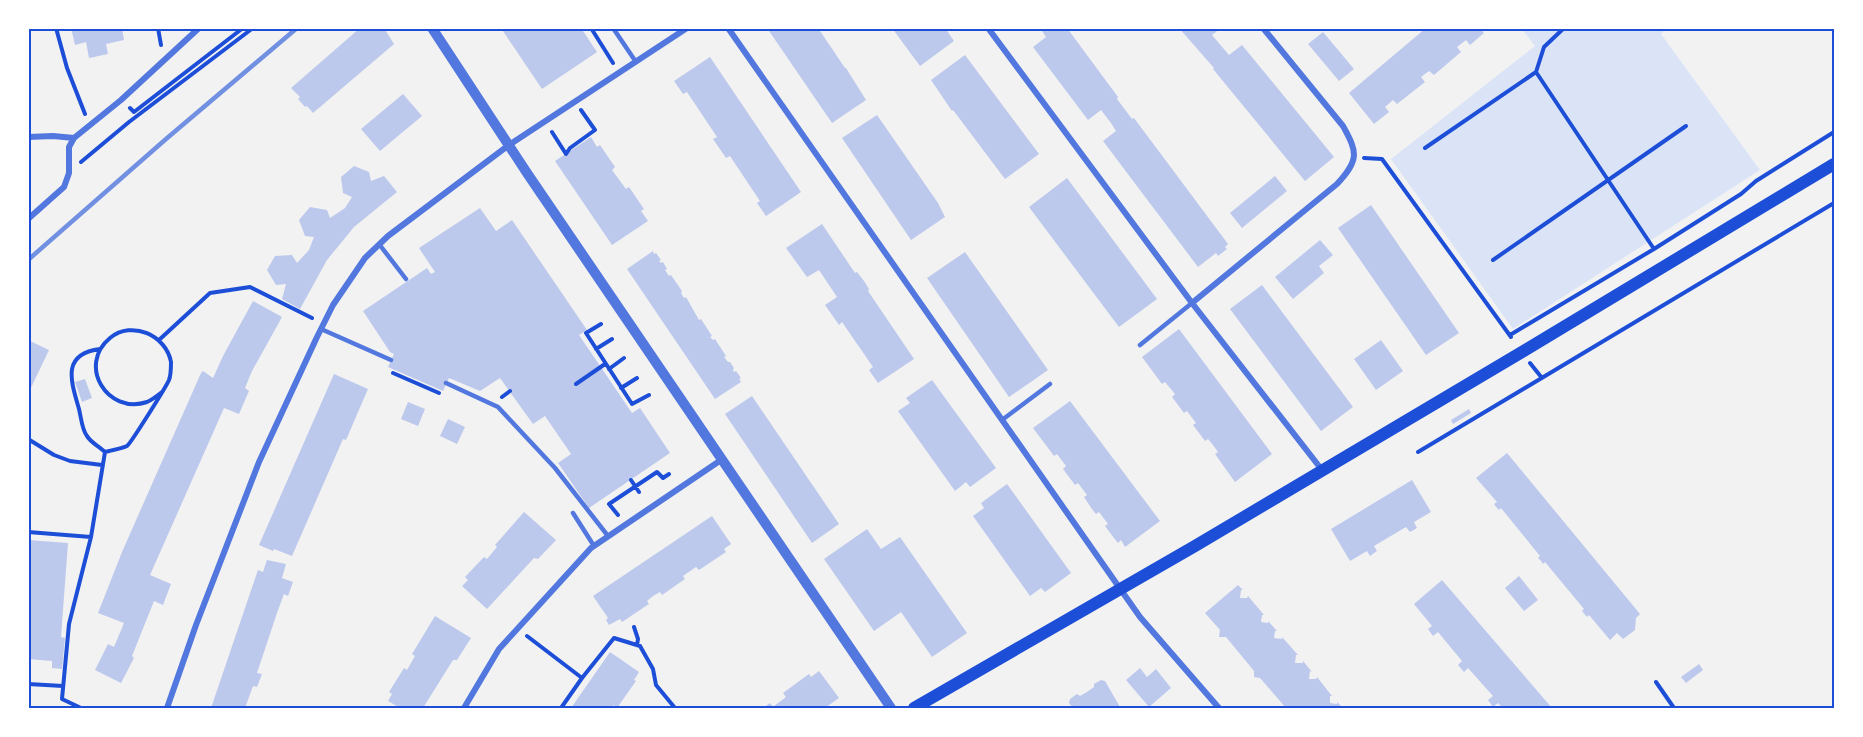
<svg xmlns="http://www.w3.org/2000/svg" width="1863" height="737" font-family="'Noto Serif',serif">
<style>
.green{fill:#dbe4f7}
.building{fill:#bdc9ec}
.lines{fill:none;stroke-linecap:round;stroke-linejoin:round}
.path{stroke:#1d4ed8;stroke-width:4}
.service{stroke:#5277de;stroke-width:4.5}
.minor{stroke:#5277de;stroke-width:6}
.tertiary{stroke:#5277de;stroke-width:10}
.secondary{stroke:#1d4ed8;stroke-width:12}
.rail{stroke:#7290e2;stroke-width:4.5}
.neatline{fill:none;stroke:#1d4ed8;stroke-width:2}
</style>
<rect width="100%" height="100%" fill="#f2f2f2"/>
<path class="green" d="M1666,28L1661,34L1760,170L1513,329L1391,159L1535,46L1522,29Z"/>
<path class="building" d="M71,28H122L124,40L106,44L108,54L89,58L86,42L75,45Z
M360,28H384L394,44L313,113L307,106L305,107L298,99L300,97L291,88Z
M501,28H581L597,52L542,89Z
M767,28H818L845,68H846L866,100L832,123Z
M892,28H945L954,41L920,66Z
M1040,28H1067L1118,97L1117,99L1132,119L1134,118L1228,244L1225,247L1227,249L1218,256L1216,253L1198,267L1103,141L1116,131L1111,123L1101,110L1088,120L1033,47L1046,37Z
M1179,28H1221L1212,35L1229,55L1242,45L1334,157L1305,181L1213,69L1214,68Z
M1426,28H1480L1484,33L1470,45L1466,40L1457,47L1461,52L1434,75L1429,71L1421,77L1425,82L1397,104L1393,100L1385,107L1389,112L1374,124L1349,93Z
M1323,32L1354,69L1339,81L1308,44Z
M965,55L1039,154L1005,179L953,110L952,111L931,80Z
M710,57L801,192L766,216L757,203L760,201L730,156L726,158L713,139L717,137L687,92L683,94L674,81Z
M403,94L422,116L380,151L361,129Z
M877,115L938,203L945,217L911,240L842,138Z
M591,137L597,147L600,145L615,167L612,170L626,189L629,187L644,209L641,211L648,221L612,245L555,161Z
M354,166L369,172L371,181L384,176L397,192L354,227L327,260L300,309L282,299L286,284L276,285L267,270L275,256L292,255L297,263L309,250L314,237L305,236L299,220L310,207L327,210L330,218L345,208L352,197L343,193L341,177Z
M1275,176L1287,191L1242,228L1230,213Z
M1067,178L1157,299L1119,327L1029,207Z
M1371,205L1459,333L1426,355L1338,228Z
M480,208L496,231L512,220L587,330L579,335L632,413L640,408L670,453L589,508L558,463L571,454L545,416L533,424L500,378L480,391L449,378L443,391L388,367L394,354L390,352L363,311L427,268L431,274L435,272L419,248Z
M822,224L855,273L857,272L864,281L869,289L868,291L914,359L878,383L869,370L873,367L842,322L839,325L825,305L837,297L819,270L807,277L786,248Z
M1320,240L1333,255L1319,266L1324,273L1293,299L1275,277Z
M653,251L654,254L656,253L661,260L659,261L661,263L663,262L667,269L665,270L669,276L671,275L682,291L681,293L684,298L686,297L699,320L701,319L712,336L710,337L713,340L715,339L726,356L724,357L728,362H730L734,368L733,370L734,372L736,371L741,378L739,379L741,382L715,399L627,269Z
M965,252L1048,370L1009,397L927,278Z
M1262,285L1353,407L1321,431L1230,309Z
M253,301L282,317L252,371L245,388L249,391L239,414L224,408L150,575L171,584L163,605L154,601L132,656L134,658L121,683L95,670L108,644L114,647L124,623L98,613L122,552L201,373L203,371L213,378L223,356Z
M1179,329L1272,454L1235,482L1215,454L1218,452L1213,445L1208,439L1205,441L1193,425L1196,423L1187,411L1184,413L1172,397L1175,394L1165,382L1162,384L1142,357Z
M28,340L49,350L28,394Z
M1381,340L1403,371L1376,390L1354,359Z
M334,374L368,389L346,440L343,439L292,556L274,549L273,551L259,545Z
M85,379L92,398L82,402L75,382Z
M932,380L996,468L970,487L966,482L955,491L898,411L910,403L906,398Z
M752,396L839,524L812,543L725,414Z
M1070,401L1160,521L1125,547L1121,540L1118,543L1114,538L1105,526L1108,524L1099,512L1096,514L1092,509L1084,497L1087,495L1078,483L1075,485L1063,469L1066,466L1057,454L1054,456L1033,428Z
M408,402L425,409L418,426L401,419Z
M1469,409L1471,413L1453,424L1451,420Z
M448,419L465,427L457,444L440,436Z
M1507,453L1640,614L1636,618L1635,630L1623,639L1617,633L1610,640L1589,615L1587,617L1582,611L1584,609L1545,562L1543,564L1541,561L1538,558L1540,556L1501,508L1499,510L1497,508L1494,504L1497,502L1476,478Z
M1412,480L1431,512L1414,522L1417,528L1410,532L1406,527L1374,546L1377,551L1370,556L1367,551L1350,561L1331,529Z
M1007,484L1071,573L1045,592L1041,588L1030,596L973,516L984,508L981,503Z
M524,512L556,540L538,559L534,558L487,609L462,586L468,580L465,577L484,557L487,559L497,547L495,545Z
M712,516L731,544L724,549L726,552L699,570L696,567L683,576L685,579L662,595L660,592L653,596L647,601L649,604L622,622L620,619L609,625L606,620L608,618L593,596Z
M867,529L881,549L900,537L967,633L932,657L901,612L874,631L824,559Z
M28,540L68,543L61,637L65,638L62,669L52,668V661L28,659Z
M267,560L286,564L282,578L293,582L288,596L284,594L277,613L257,673L262,674L257,687L253,686L245,708H211L258,570L263,572Z
M1519,576L1538,600L1524,611L1505,588Z
M1442,580L1509,658L1552,708H1503L1498,703L1493,707L1488,700L1493,696L1468,668L1464,672L1458,665L1462,661L1438,632L1433,636L1428,629L1432,626L1414,604Z
M1238,585L1243,590H1241L1240,598H1247L1248,596L1264,615H1262L1261,622L1268,623V621L1277,631H1275L1274,638L1282,639V637L1298,655H1296L1295,663H1303V661L1312,672L1310,671L1309,679H1316L1317,677L1332,696H1330V703L1337,704V702L1343,708H1286L1260,678L1254,677V671L1226,637H1219L1220,630L1205,613Z
M435,616L471,638L457,660H453L423,708H400L388,701L392,694L389,692L404,668L407,670L415,656L412,654Z
M610,652L639,672L634,680L636,681L617,708L614,705L611,708H571Z
M1699,664L1703,670L1686,683L1681,677Z
M1140,668L1147,677L1156,669L1171,688L1149,707L1126,680Z
M819,671L839,698L825,708H763L770,703L773,707L786,697L783,693L809,674L811,677Z
M1101,680L1105,681L1120,707L1117,708H1073L1069,703L1070,699L1077,694L1080,696L1087,692L1094,687V684Z"/>
<g class="lines">
<path class="path" d="M56,28L67,68L85,114
M158,28L161,45
M591,28L613,63
M1564,28L1544,47L1536,72L1654,249
M130,108L134,112L243,28
M552,132L566,154L570,148L595,130L581,110
M1425,148L1536,72
M1364,158L1382,159L1511,337
M81,162L129,122L253,28
M1493,260L1686,126
M601,324L586,333L632,404L649,395
M1510,335L1654,249L1741,194L1756,181L1834,132
M159,340L210,293L250,287L312,318
M596,349L612,339
M1530,363L1542,378
M609,369L624,358
M393,373L439,393
M576,384L605,364
M621,388L637,378
M502,397L510,391
M28,439L54,455L70,461L102,465
M105,452C111,450 121,449 127,446C131,443 166,387 169,380C171,375 171,367 171,362C166,335 132,320 110,338C77,365 107,415 147,402C152,400 157,396 162,392
M1418,452L1834,203
M631,480L639,492
M618,515L609,504L657,472L663,478L669,474
M28,532L91,537L69,624L62,699L81,708
M91,537L105,452C100,447 90,442 87,436C82,430 81,417 79,409C71,381 61,354 100,349
M634,627L638,639L637,645
M527,636L582,678L614,638L640,646L653,669L656,685L675,708
M1656,682L1674,708
M28,684L63,686
M561,708L582,678"/>
<path class="service" d="M613,28L636,62
M379,244L406,279
M321,329L391,360
M1140,345L1192,303
M446,383L498,407L555,468L608,536
M1002,420L1050,384
M573,513L594,546"/>
<path class="minor" d="M728,28L1121,590L1140,617L1219,708
M988,28L1192,303L1322,470
M28,137L53,136L74,138
M28,219L64,187L69,173V147L74,138L121,100L199,28
M1192,303L1337,184C1359,160 1358,153 1343,126L1263,28
M167,708L196,625L259,462L317,337L333,305L365,258L388,236L509,145L687,28
M464,708L499,649L591,548L721,460"/>
<path class="tertiary" d="M432,28L527,173L891,708"/>
<path class="secondary" d="M914,708L1195,546L1522,352L1834,164"/>
<path class="rail" d="M28,260L166,139L297,28"/>
</g>
<rect width="1863" height="737" fill="none" stroke="#ffffff" stroke-width="60"/>
<rect x="30" y="30" width="1803" height="677" class="neatline"/>
</svg>
